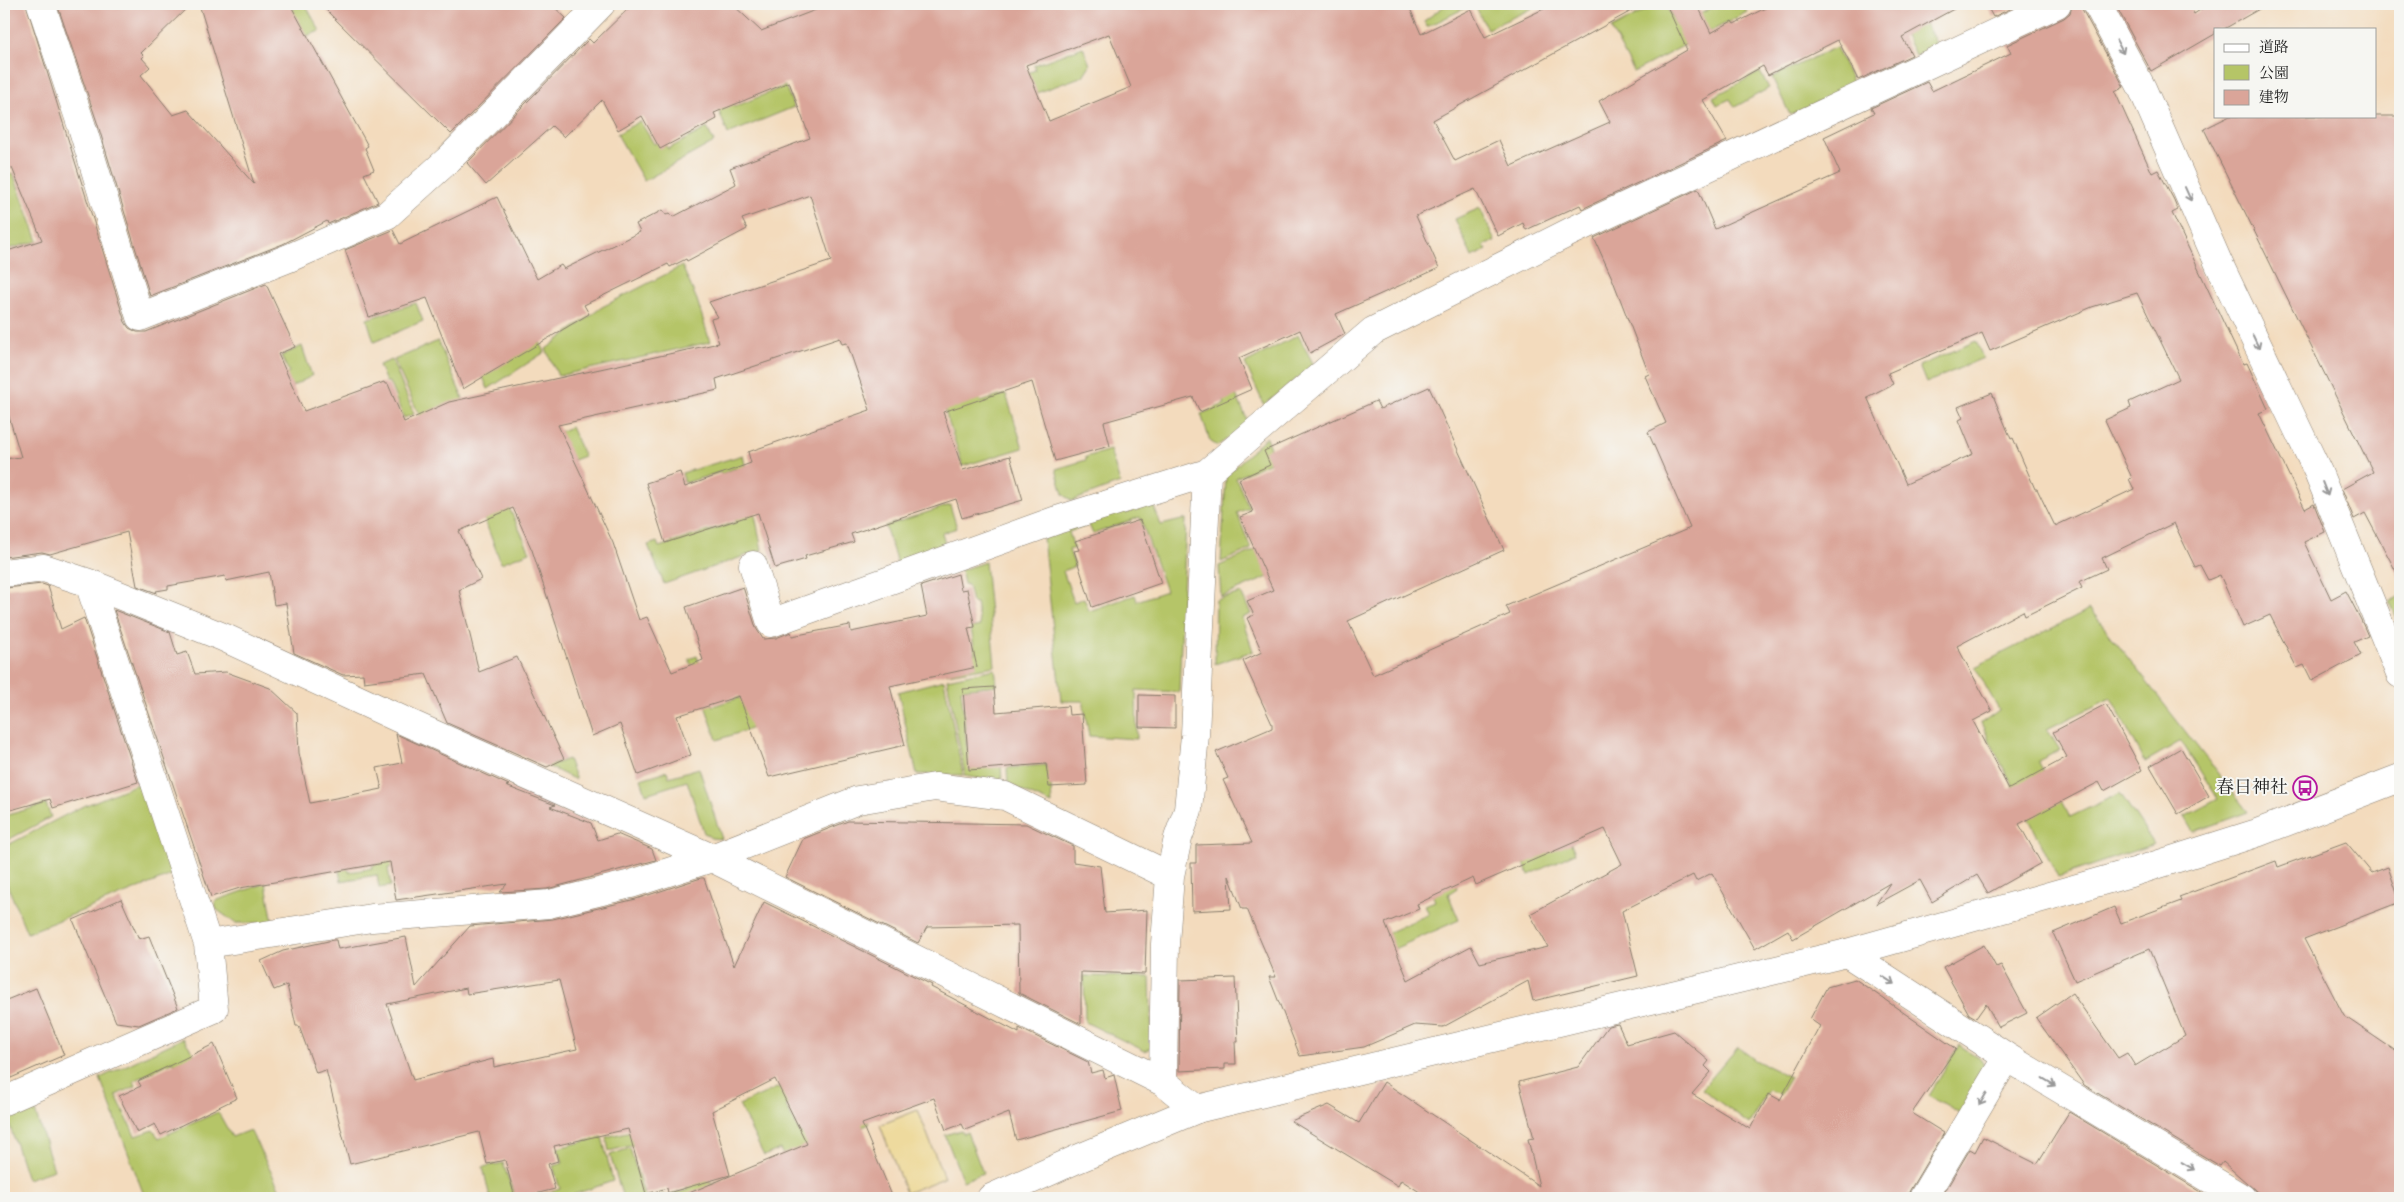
<svg xmlns="http://www.w3.org/2000/svg" width="2404" height="1202" font-family="'IM FELL English','Noto Serif JP',serif">
<style>
.green{fill:#b5c567;stroke:#687042;fill-rule:evenodd}
.sand{fill:#eeda9e;stroke:#857b5d}
.building{fill:#daa599;fill-rule:evenodd}
.lines{fill:none;stroke-linecap:round;stroke-linejoin:round}
.minor-casing{stroke:#887c6c;stroke-width:29}
.tertiary-casing{stroke:#887c6c;stroke-width:29}
.minor{stroke:#fff;stroke-width:28}
.tertiary{stroke:#fff;stroke-width:28}
.oneway{stroke:#999}
.labels{text-anchor:middle;dominant-baseline:central;stroke-width:4;stroke-linejoin:round;paint-order:stroke}
.poi-label{font-size:18px;fill:#1c1c1c;stroke:#f6f6f2;text-anchor:end}
</style>
<rect width="100%" height="100%" fill="#f6f6f2"/>
<filter id="ink" filterUnits="userSpaceOnUse"><feTurbulence type="fractalNoise" baseFrequency=".02" numOctaves="2"/><feDisplacementMap in="SourceGraphic" scale="10" xChannelSelector="R" yChannelSelector="G"/><feConvolveMatrix kernelMatrix="1 2 1 2 8 2 1 2 1" color-interpolation-filters="sRGB"/></filter>
<filter id="wash" filterUnits="userSpaceOnUse"><feTurbulence type="fractalNoise" baseFrequency=".0096" numOctaves="4" result="noise"/><feDisplacementMap in="SourceGraphic" scale="20" xChannelSelector="R" yChannelSelector="G"/><feGaussianBlur stdDeviation="1.12" result="paint"/><feColorMatrix in="noise" values="0 0 0 0 0 0 0 0 0 0 0 0 0 0 0 0 0 1.4 0 .05"/><feComposite in="paint" operator="in"/></filter>
<g filter="url(#wash)">
<rect width="100%" height="100%" fill="#f3dbbd"/>
<path class="green" d="M265,4H271L286,17L299,4H305L320,31L279,46Z
M1447,4H1473L1427,27L1424,21Z
M1474,4H1531L1533,8L1487,29Z
M1648,4H1665L1677,26L1719,4H1742L1747,12L1634,72L1611,29L1650,8Z
M1897,4H1915L1937,45L1916,56L1898,22L1878,32L1895,64L1879,72L1854,26Z
M1083,47L1090,65L1083,76L1031,95L1023,75L1035,70L1034,65Z
M1836,47L1854,86L1790,115L1772,77Z
M1760,72L1769,88L1735,107L1730,99L1717,105L1713,97Z
M785,86L794,107L728,134L718,109L732,103L734,107Z
M640,121L654,144L662,140L668,149L707,128L714,142L644,181L617,134Z
M13,173L38,241L4,250V177Z
M1480,208L1495,241L1484,246L1487,250L1472,257L1455,219Z
M682,266L697,300L710,342L558,376L546,349L602,307Z
M416,303L423,321L374,342L367,319Z
M458,317L537,336L545,352L488,389Z
M1298,335L1314,365L1264,405L1245,363Z
M438,341L467,408L431,441L394,360Z
M1976,341L1983,358L1926,383L1919,366Z
M302,346L312,376L273,396L265,384L289,372L281,356Z
M392,360L414,414L404,418L389,382H386L379,365Z
M977,390L981,402L1006,394L1023,448L963,466L942,402Z
M1234,390L1249,424L1217,446L1210,441L1201,414L1225,404L1221,395Z
M571,427L584,456L563,464L537,441Z
M1266,437L1274,460L1236,478L1249,508L1237,513L1251,549L1221,562L1226,476Z
M1110,450L1120,483L1072,501L1063,494L1056,469L1086,460V457Z
M743,455L762,550L664,584L648,545L657,542L659,547L736,522L721,472L685,483L682,473ZM735,468L739,477L727,483L723,473Z
M504,497L530,552L501,563L480,508Z
M1151,500L1161,525L1186,519L1179,692L1136,690L1137,739L1089,736L1083,701H1061L1043,538ZM1140,517L1166,591L1137,601L1135,595L1089,611L1084,598L1074,602L1063,571L1075,566L1069,550L1074,548L1069,532L1089,525L1093,534Z
M950,505L957,528L942,533L946,547L897,563L885,526Z
M1262,547L1273,575L1221,597L1219,566Z
M985,562L995,666L947,674L943,661L975,653L971,628L980,626L976,603L972,602L968,585L964,584L961,570Z
M1241,593L1251,614L1242,618L1253,651L1215,664L1216,600Z
M2400,596V628L2389,602Z
M2090,609L2248,812L2193,832L2184,817L2218,799L2181,741L2145,762L2111,698L2047,729L2060,750L2038,761L2070,817L2120,793L2154,844L2058,877L1981,723L1999,710L1975,667Z
M697,656L713,706L748,695L793,715L717,740L689,659Z
M995,669L997,685L961,689L967,746L1000,744L1002,783L965,776L947,679Z
M944,680L963,775L917,774L898,692Z
M538,729L552,765L568,759L576,780L533,759Z
M1046,765V769H1050L1052,804L1008,785L1007,768Z
M699,768L722,839L711,838L704,833L687,781L646,794L641,779L667,771L669,777Z
M142,782L174,874L27,933L4,877V847L79,808Z
M46,804L51,817L4,842V816Z
M1570,841L1575,853L1529,875L1524,863Z
M1437,842L1457,888L1448,894L1459,920L1376,957L1369,941L1429,914L1425,905L1435,901L1414,853Z
M391,861L405,865L388,868L391,886L379,888L377,875L341,881L339,870L348,868L349,872L373,868L372,865Z
M266,883L273,923H235L216,909L215,901Z
M1084,976L1150,977L1152,1047L1145,1051L1085,1022Z
M183,1038L195,1055L175,1064L173,1061L134,1081L136,1086L116,1095L135,1136L153,1130L159,1138L218,1112L232,1137L250,1130L284,1198H145L100,1078Z
M1959,1045L1981,1059L1988,1072L1962,1114L1929,1095Z
M1738,1047L1755,1060L1790,1077L1780,1094L1768,1090L1749,1124L1702,1089Z
M781,1086L790,1104L786,1106L800,1134L863,1112L869,1124L787,1163L780,1149L764,1156L739,1105Z
M33,1105L54,1170L27,1179L6,1114Z
M710,1112L714,1126L609,1151L606,1137Z
M961,1130L963,1134L967,1132L983,1173L963,1181L945,1135Z
M602,1137L613,1181L564,1198H528L560,1189L553,1166L563,1163L558,1148Z
M630,1148L645,1198H623L610,1155Z
M503,1163L515,1198H490L483,1167Z
M736,1176L739,1189L708,1198H649L664,1194L665,1197L687,1190L686,1186L709,1179L711,1183Z"/>
<path class="sand" d="M918,1110L944,1178L906,1193L880,1125Z"/>
<g id="blocks">
<path class="building" d="M4,4H26L125,322L129,328L137,332H146L266,284L295,347L278,354L304,411L384,382L385,384H388L404,422L449,402L719,343L711,319L718,317L709,302L831,261L810,195L742,219L747,229L687,261L686,259L670,267L668,264L584,305L589,314L463,389L427,298L369,317L345,250L393,230L400,244L497,197L537,279L561,265L564,269L640,232L636,224L663,210L666,215L670,213L673,217L736,184L730,168L810,138L789,82L714,113L717,119L660,149L642,116L618,130L602,100L564,137L552,126L486,185L467,163L589,39L593,43L633,4H732L761,31L831,4H1408L1421,34L1471,9L1485,37L1554,4H1644L1433,120L1455,161L1499,140L1511,166L1610,122L1599,101L1687,50L1666,4H1697L1711,33L1732,21L1734,24L1773,4H1963L1902,37L1912,55L1858,80L1838,40L1768,75L1763,66L1703,100L1727,141L1582,209L1580,205L1526,230L1523,223L1498,236L1475,189L1416,216L1439,268L1336,314L1345,334L1310,353L1300,330L1239,358L1252,389L1200,412L1193,397L1104,422L1110,446L1055,461L1032,382L943,412L963,470L1010,456L1023,500L962,518L956,499L851,534L854,542L805,556L806,559L775,568L758,513L665,543L646,483L680,472L685,487L751,463L748,452L870,410L847,343L842,344L840,338L716,379L718,390L558,425L613,543L639,620L647,617L672,672L703,660L686,607L743,587L756,628L763,639L776,638L791,632L792,636L850,625L851,632L927,616L921,586L958,574L961,590L967,589L975,627L968,628L977,667L890,686L905,745L769,777L739,696L677,716L691,755L638,775L620,724L592,736L532,550L513,508L459,531L481,579L459,590L479,672L517,657L564,759L547,767L447,723L426,674L364,682L363,674L343,675L294,653L286,603L274,605L269,572L226,581L225,576L168,586V589L156,591L157,593L137,586L127,532L50,554L42,552L4,557V459L21,457L4,400V252L42,240L12,168L4,171ZM1109,34L1131,87L1049,121L1026,65Z
M57,4H191L141,53L144,56L142,58L150,67L141,75L173,115L188,110L254,184L199,4H290L368,146L365,148L374,170L364,174L378,202L328,224L327,221L283,244L150,296L97,122Z
M320,4H551L566,18L451,134Z
M1986,4H2021L1993,17Z
M2072,4H2081L2083,11L2124,87L2115,92L2152,173L2158,170L2174,200L2178,210L2172,213L2243,364L2247,363L2268,409L2259,413L2305,509L2314,504L2325,532L2304,542L2331,599L2346,591L2361,620L2368,636L2354,642L2361,655L2312,681L2304,665L2297,668L2270,615L2243,627L2220,575L2208,580L2200,565L2195,567L2174,523L2102,558L2107,569L2079,582L2082,588L2025,616L2023,611L1957,646L1992,711L1973,721L2009,789L2067,757L2053,732L2106,704L2142,770L2104,791L2099,782L2019,824L2041,863L1988,893L1977,875L1932,902L1920,880L1876,904L1890,883L1793,939L1788,930L1755,949L1712,873L1696,881L1693,875L1622,911L1638,976L1533,1001L1528,981L1443,1027L1415,1025L1364,1047L1300,1056L1269,977H1276L1247,909H1242L1229,876L1231,909L1192,911L1191,863H1196V845L1252,843L1223,780L1228,778L1216,752L1272,728V724L1243,661L1262,652L1247,618L1254,615L1247,601L1273,590L1240,517L1253,512L1239,479L1270,465L1264,451L1376,401L1380,409L1429,387L1504,550L1348,621L1373,675L1510,614L1506,606L1690,528L1648,432L1666,423L1645,376L1649,374L1612,278L1594,238L1698,189L1715,229L1840,173L1824,137L1874,113L1871,108L1927,82L1932,91L2011,53L2007,45L2064,18L2070,13ZM2137,293L2179,379L2129,402L2131,408L2105,420L2132,478L2129,479L2134,489L2055,526L2037,489H2035L2013,438L2011,439L1992,393L1958,407L1963,418L1959,420L1973,454L1906,484L1867,397L1893,384L1888,373L1982,333L1990,351L2092,307ZM1605,829L1622,864L1530,914L1548,947L1480,963L1471,946L1408,980L1385,923L1419,909L1417,904L1473,878L1476,885Z
M2115,4H2189L2194,14L2209,4H2268L2224,29H2215V34L2151,71Z
M2230,116H2400V579L2365,513L2354,519L2342,489L2373,472L2204,129Z
M1140,520L1161,583L1092,607L1074,551L1079,550L1075,541Z
M42,584L48,586L61,629L84,618L138,782L53,808L50,799L4,812V602L9,600L6,588Z
M114,610L170,632L177,655L187,652L195,674L226,672L270,688L297,713L299,753L310,803L382,789L377,768L402,763L396,734L509,785L506,786L555,805L550,807L591,823L598,840L617,834L652,849L656,860L547,889L500,892L507,884L396,900L390,862L240,888L211,897Z
M994,687L996,712L1068,706L1069,715L1082,714L1087,785L1049,787L1046,764L969,770L963,689Z
M1139,695L1175,696V728L1139,727Z
M2181,748L2209,796L2178,814L2150,766Z
M848,821L1026,824L1073,846V862L1100,866L1105,913L1147,910L1145,974L1081,972V1024L1019,993L1018,925L927,927L918,943L785,877L803,839Z
M2346,842L2372,873L2388,867L2400,902L2304,939L2344,1016L2400,1054V1187L2390,1198H2264L2223,1162L2220,1166L2084,1085L2036,1018L2072,993L2118,1058L2127,1053L2135,1066L2185,1036L2149,949L2075,981L2053,933L2114,907L2121,923L2181,901L2179,897L2276,861L2278,867Z
M701,878H704L734,966L764,902L932,985L931,987L1019,1033V1028L1088,1062L1091,1073L1103,1070L1105,1078L1114,1075L1122,1111L1016,1140L1009,1113L965,1130L962,1124L946,1130L934,1098L862,1124L893,1198H677L807,1144L775,1079L712,1111L730,1175L668,1193L667,1188L646,1194L628,1129L554,1146L558,1161L548,1164L555,1189L519,1198H515L505,1160L487,1164L479,1132L350,1164L326,1070L316,1073L299,1026H296L287,985L274,990L261,961L283,951L333,940H336L338,949L406,937L416,987L470,926L553,919L636,899ZM559,980L577,1049L494,1067L493,1059L413,1080L387,1004L466,988L467,994Z
M121,899L139,939L149,936L178,1008L139,1025L116,1022L73,920Z
M1984,945L1996,967L2001,965L2027,1013L1999,1027L1986,1004L1976,1018L1969,1014L1943,967Z
M1235,978L1238,1042H1235L1236,1064H1225V1069L1179,1071L1180,980Z
M1855,979L1956,1049L1912,1113L1944,1133L1910,1190L1907,1198H1429L1401,1180L1398,1186L1291,1121L1329,1105L1359,1123L1384,1082L1539,1186L1528,1139L1534,1138L1519,1082L1578,1067L1608,1026L1618,1024L1627,1044L1674,1031L1709,1061L1705,1066L1711,1072L1692,1094L1750,1129L1769,1094L1780,1100L1820,1026L1810,1019L1827,987Z
M36,988L64,1055L4,1081V1001Z
M214,1044L237,1098L161,1135L155,1124L137,1133L119,1096L141,1086L138,1081Z
M2069,1112L2203,1193L2200,1198H1941L1970,1149L1975,1152L1983,1137L2037,1164Z"/>
</g>
</g>
<g filter="url(#ink)">
<use href="#blocks" fill-opacity="0" stroke="#887c6c" stroke-width="1"/>
<g class="lines">
<g class="minor-casing">
<path id="minor" d="M41,4L82,127L140,317L289,258L387,215L448,160L601,4
M2097,4L2142,88L2219,264L2318,472L2400,674
M753,565L771,623L1057,520L1207,473L1373,331L1572,231L2057,4
M4,573L44,568L89,583L223,637L411,724L712,858L1163,1082L1197,1109
M208,944L372,918L549,904L631,884L712,858L858,800L935,787L1005,796L1170,876
M1847,953L2007,1057L2242,1198
M1163,1082L1165,944L1170,876L1178,838L1188,810L1195,735L1207,473
M4,1101L214,1009L208,944L89,583
M1923,1198L2007,1057"/>
</g>
<g class="tertiary-casing">
<path id="tertiary" d="M991,1198L1075,1160L1197,1109L1847,953L2134,872L2257,833L2400,778"/>
</g>
<use href="#minor" class="minor"/>
<use href="#tertiary" class="tertiary"/>
</g>
<defs><path id="oneway-shaft" d="M-6 0H5M1.5-3L5.5 0L1.5 3" fill="none" stroke-width="1.6" stroke-linecap="round" stroke-linejoin="round" transform="scale(1.25)"/></defs>
<g class="oneway">
<use href="#oneway-shaft" transform="translate(2120 47) rotate(62)"/>
<use href="#oneway-shaft" transform="translate(2188 194) rotate(66)"/>
<use href="#oneway-shaft" transform="translate(2256 342) rotate(65)"/>
<use href="#oneway-shaft" transform="translate(2325 489) rotate(68)"/>
<use href="#oneway-shaft" transform="translate(1888 980) rotate(33)"/>
<use href="#oneway-shaft" transform="translate(2049 1082) rotate(31)"/>
<use href="#oneway-shaft" transform="translate(1983 1099) rotate(121)"/>
<use href="#oneway-shaft" transform="translate(2188 1166) rotate(31)"/>
</g>
</g>
<defs>
<g id="bus-ring" transform="scale(1.25)"><circle r="9.5" fill="#f6f6f2" stroke="#b5179e" stroke-width="1.5"/><path d="M-5-6H5V4H4V6H2V4H-2V6H-4V4H-5ZM-3.5-4V0h7V-4ZM-3.5 1.2v1.5H-2V1.2ZM2 1.2v1.5H3.5V1.2Z" fill="#b5179e"/></g>
</defs>
<g fill-rule="evenodd">
<use href="#bus-ring" x="2305" y="788"/>
</g>
<g class="labels">
<g class="poi-label">
<text x="2288" y="788">春日神社</text>
</g>
</g>
<rect width="2404" height="1202" fill="none" stroke="#f6f6f2" stroke-width="20"/>
<rect x="2214" y="28" width="162" height="90" fill="#f6f6f2" stroke="#9f9f9c"/>
<rect x="2224" y="44" width="25" height="8" fill="#ffffff" stroke="#9f9f9c"/>
<text x="2259" y="52" font-size="15" fill="#1c1c1c">道路</text>
<rect x="2224" y="65" width="25" height="15" fill="#b5c567" stroke="#9f9f9c"/>
<text x="2259" y="78" font-size="15" fill="#1c1c1c">公園</text>
<rect x="2224" y="90" width="25" height="15" fill="#daa599" stroke="#9f9f9c"/>
<text x="2259" y="102" font-size="15" fill="#1c1c1c">建物</text>
</svg>
